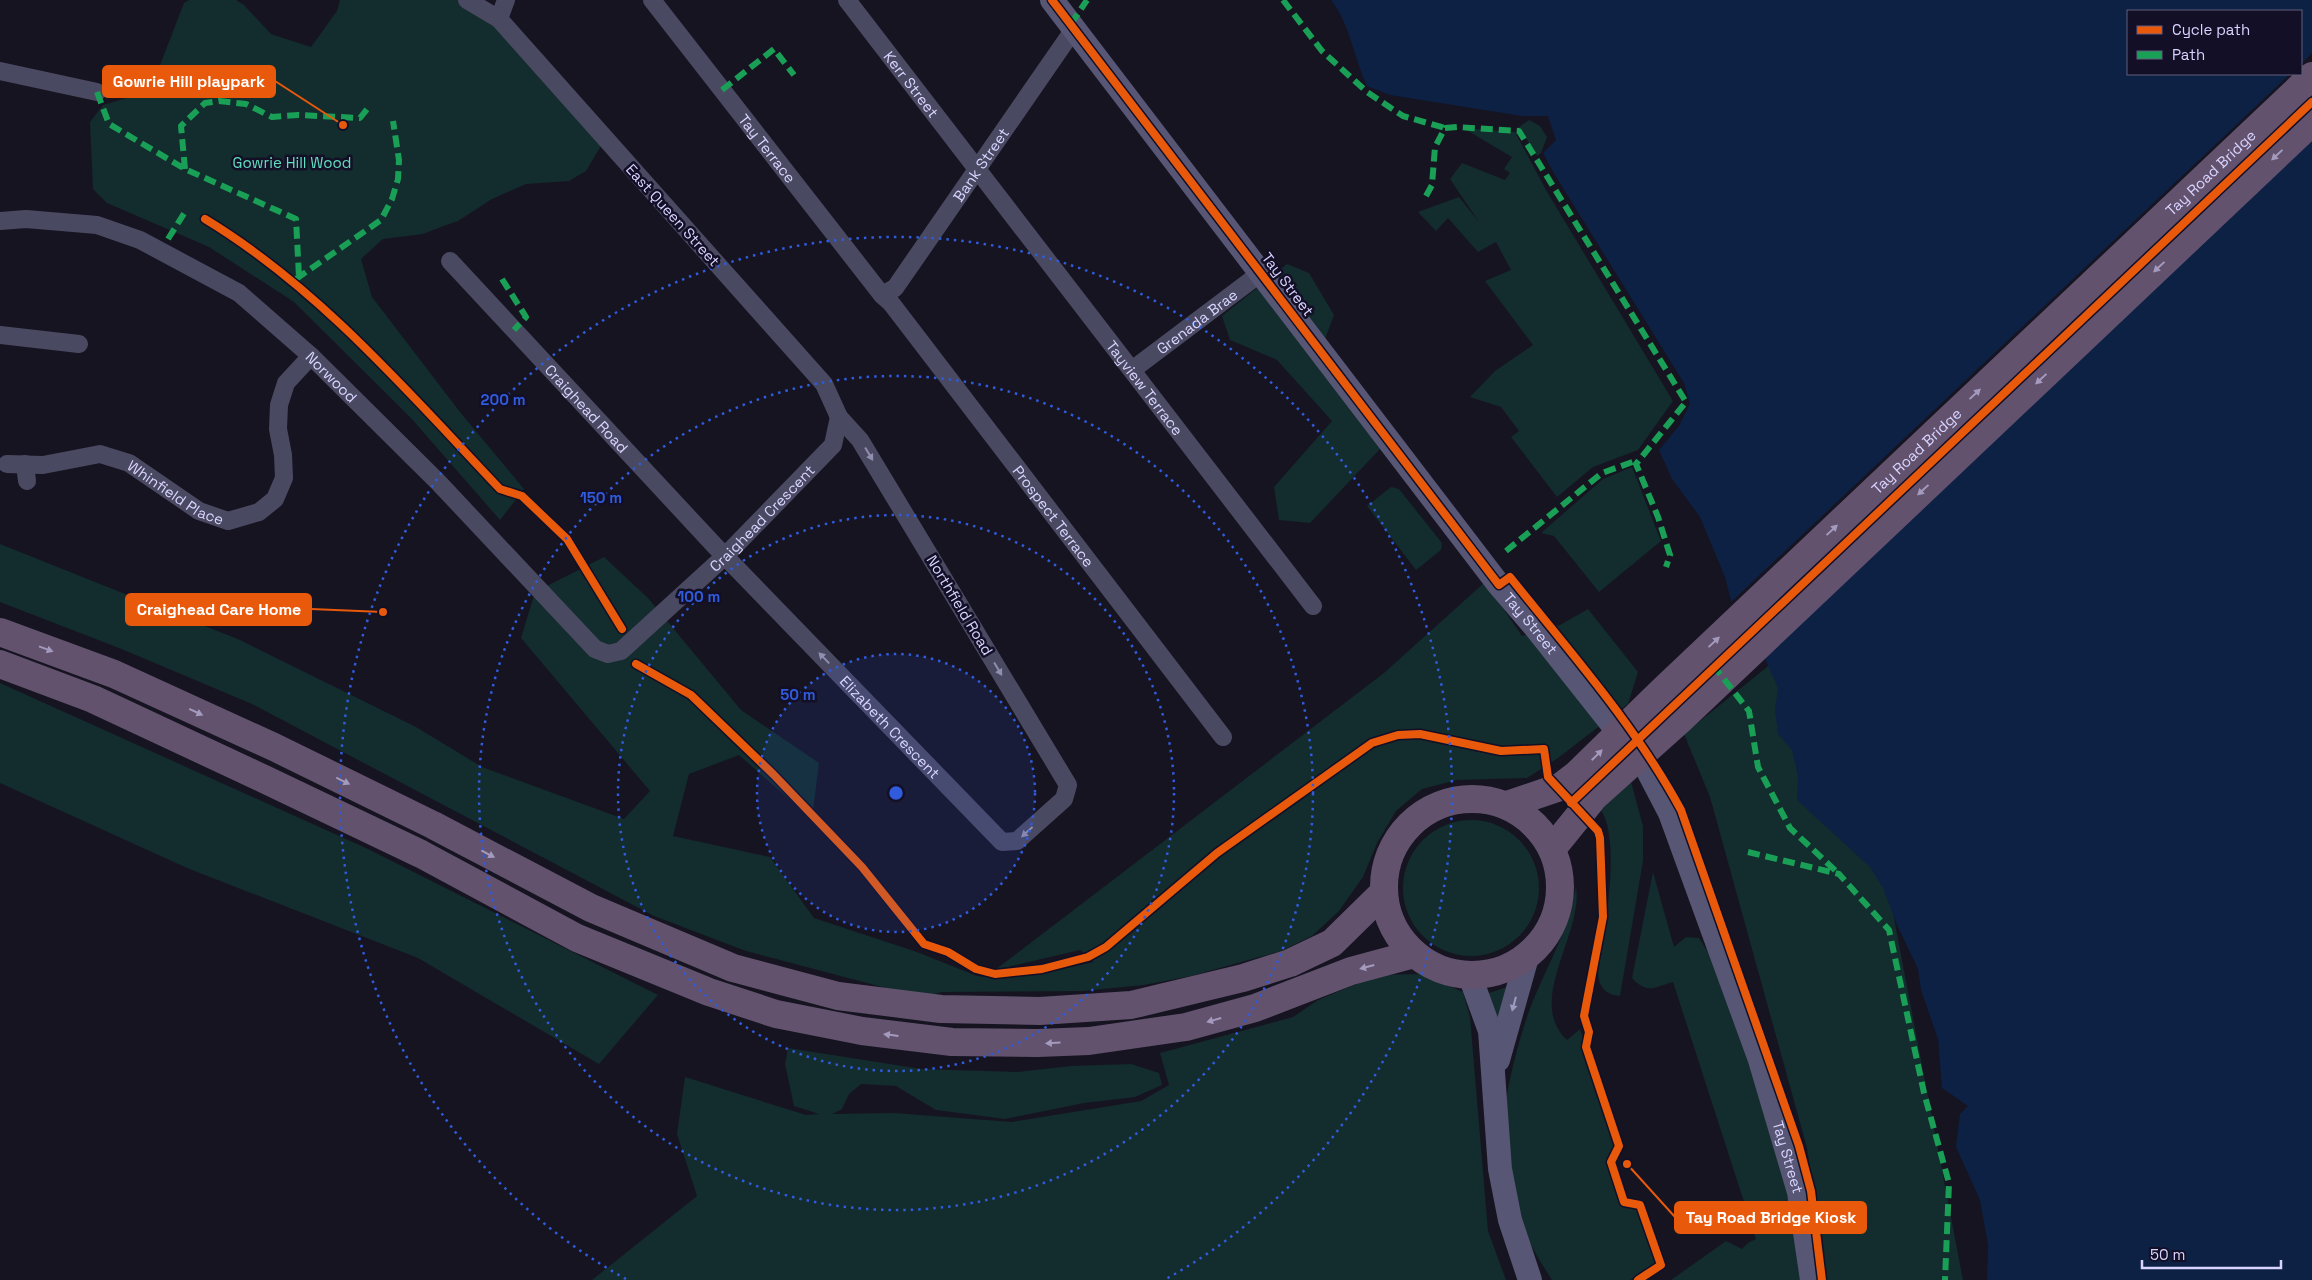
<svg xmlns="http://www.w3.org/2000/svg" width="2312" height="1280" font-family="'Space Grotesk',sans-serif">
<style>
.green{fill:#132c2d}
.water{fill:#0d2144;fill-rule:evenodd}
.pier{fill:#161421}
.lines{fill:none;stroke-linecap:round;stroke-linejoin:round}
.minor{stroke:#4a4962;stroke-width:18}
.secondary{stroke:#575674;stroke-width:24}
.trunk{stroke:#62526e;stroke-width:28}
.trunk-bridge{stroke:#62526e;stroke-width:28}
.quiet{stroke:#1a9f57;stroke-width:6;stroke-dasharray:12 6;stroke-linecap:butt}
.cycleway-casing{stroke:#130f26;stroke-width:11}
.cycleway{stroke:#e8590c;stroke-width:8}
.oneway{fill:#a39abe}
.oneway2{fill:#928eb0}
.oneway3{fill:#9e9bc0}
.ring{fill:none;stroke:#305bdc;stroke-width:2.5;stroke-dasharray:2.5 5}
.labels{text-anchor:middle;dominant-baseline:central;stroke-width:5;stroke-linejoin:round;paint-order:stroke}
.street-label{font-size:15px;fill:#d9d4ff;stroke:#130f26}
.park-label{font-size:15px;fill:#5fe0c0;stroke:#130f26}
.centre{fill:#305bdc;stroke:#130f26;stroke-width:2.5}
.ring-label{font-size:15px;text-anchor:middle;font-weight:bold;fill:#305bdc;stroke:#130f26;stroke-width:5;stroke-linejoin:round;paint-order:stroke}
.leader{fill:none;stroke:#e8590c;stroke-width:2}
.callout-dot{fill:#e8590c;stroke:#130f26;stroke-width:2}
.callout{fill:#e8590c;stroke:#e8590c;stroke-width:2}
.callout-label{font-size:16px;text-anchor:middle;font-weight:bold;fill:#fff}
</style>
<rect width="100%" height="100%" fill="#161421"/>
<path class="green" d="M189,0H236L244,5L271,34L311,47L337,11L340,0H467L499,19L605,139L586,171L569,181L526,184L492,199L458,221L441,227L423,234L383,239L361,259L372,297L460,412L524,489L500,520L411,418L294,302L209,247L107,203L93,189L90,122L103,105L150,91L184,3Z
M1529,120L1540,126L1547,137L1541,153L1537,156L1519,127Z
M1463,128L1515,132L1546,190L1673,401L1638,450L1593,467L1557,497L1511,437L1519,431L1501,407L1470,397L1495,371L1533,345L1485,281L1511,270L1496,242L1478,252L1448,218L1436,231L1418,212L1459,197L1479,222L1450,179L1462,163L1505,180L1510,173L1504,169L1512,157Z
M1287,264L1309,273L1334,315L1318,358L1380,449L1310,523L1279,520L1274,487L1332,421L1277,360L1230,340L1222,316Z
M1632,467L1661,541L1599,592L1554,536L1541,533L1603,479Z
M1391,487L1399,489L1442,543L1441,550L1416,570L1367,506Z
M0,544L240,640L416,727L482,767L624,819L650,791L521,638L535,592L604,557L648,598L741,710L819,763L812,819L739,755L689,774L673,836L770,857L814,918L917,952L977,976L999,978L1048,972L1094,962L1080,950L995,970L1384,673L1485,582L1522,636L1560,625L1588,609L1638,672L1628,704L1558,758L1527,778L1457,780L1422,789L1396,811L1377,843L1363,877L1339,911L1312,936L1281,951L1191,976L1144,985L1082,991L942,992L920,997L746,951L654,916L252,704L119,648L0,602Z
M1793,646L1889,892L1963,1280H1826L1807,1148L1710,797L1684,734Z
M0,683L368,849L658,995L599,1064L418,958L187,868L0,783Z
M1630,778L1643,826V861L1620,996C1612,995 1605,993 1601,985C1594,974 1601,953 1603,940C1608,910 1619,833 1600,809Z
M1403 888a68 68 0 1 1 136 0a68 68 0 1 1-136 0Z
M1653,872L1674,947L1686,937L1699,938L1708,952L1750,1067L1785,1180L1803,1280H1671L1726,1241L1742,1249L1748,1243L1756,1239L1673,982C1654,987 1648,995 1632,978Z
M1576,886C1584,934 1525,1001 1567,1040L1580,1029L1619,1146L1611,1163L1624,1202L1640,1205L1656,1249L1657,1264L1630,1280H1552C1544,1267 1535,1254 1529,1241C1516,1215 1503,1154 1504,1125C1504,1095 1518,1043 1528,1014C1544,970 1569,932 1576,886Z
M1422,974L1463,992L1470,1017L1488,1231L1506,1280H592L697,1196L677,1134L685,1077L806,1115L819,1114L794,1106L785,1064L788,1048L921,1069L1017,1072L1071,1066L1131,1064L1159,1073L1162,1085L1135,1097L1084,1103L1005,1119L936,1110L896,1086L861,1084L849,1094L842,1109L832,1114L894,1113L1012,1122L1141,1101L1169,1085L1160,1053L1293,1017L1318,1000L1378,975Z
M1516,984L1501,1041L1489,993Z"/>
<path class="water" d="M1331,0H2312V1280H1987L1988,1245L1980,1200L1956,1147L1960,1114L1968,1106L1942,1088L1938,1039L1921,990L1918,969L1897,925L1883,888L1870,867L1797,800L1798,776L1792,750L1778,734L1775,710L1778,688L1762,652L1734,612L1725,577L1700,517L1672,479L1659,450L1679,426L1690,404L1684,383L1555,175L1543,153L1556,140L1548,116H1522L1390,95L1367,86C1354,58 1350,24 1331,0ZM2128,11H2301V74H2128Z"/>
<path class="pier" d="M2312,53V130L1760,654L1732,614L1729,604L2290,74H2301V64Z"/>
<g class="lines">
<g class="minor">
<path id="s1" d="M652,0L882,295L891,303L1223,737"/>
<path id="s2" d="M847,0L1313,606"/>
<path d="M499,19L506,0"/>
<path d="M0,71L97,92"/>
<path id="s3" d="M0,221L26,219L97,225L140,240L239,293L311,356L438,482L595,649L608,654L621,651L725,556L833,445L839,417"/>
<path id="s4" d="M450,261L715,546L1002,842L1017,841L1064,799L1068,785L860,440L839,417L824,384L499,19L467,0"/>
<path id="s5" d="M882,295L895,288L1074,29"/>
<path d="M0,335L79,344"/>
<path id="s6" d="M1132,370L1262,272"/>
<path id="s7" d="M7,464L43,465L100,454L129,463L199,511L228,521L259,512L275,499L284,478L283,455L278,429L279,405L286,383L311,356"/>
<path d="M25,464L27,481"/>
</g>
<g class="secondary">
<path id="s8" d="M1052,0L1499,585L1536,628L1646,767L1670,813L1760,1060L1799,1192L1812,1280"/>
<path d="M1470,976L1490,1031L1500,1169L1510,1220L1530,1280"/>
<path d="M1498,1060L1527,957"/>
</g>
<path class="trunk" d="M0,632L114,674L274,747L433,825L591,908L733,968L838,996L941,1009L1040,1011L1131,1005L1243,978L1290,963L1332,943L1384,892
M0,664L93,699L264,779L421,854L577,938L709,992L776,1014L862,1031L952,1042L1038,1043L1089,1041L1186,1027L1255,1008L1351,971L1414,954
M1384 887a88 88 0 1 1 176 0a88 88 0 1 1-176 0Z
M1507,805L1560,787
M1552,849L1582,812"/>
<g class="trunk-bridge">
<path id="s9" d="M1560,787L1577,774L1662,691L2312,76"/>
<path d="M1582,812L1594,797L1680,720L2312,122"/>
</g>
<path class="quiet" d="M1283,0L1322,51L1367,92L1403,116L1445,128
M1071,24L1087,0
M722,90L774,49L794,75
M97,92L109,124L185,169L296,219L299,277
M185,169L181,126L205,103L219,101L246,104L272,117L298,115L360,118L368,108
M1426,196L1432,185L1435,147L1445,128L1457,127L1519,131L1686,402L1636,464L1658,517L1670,555L1666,567
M168,239L185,212
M296,279L381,220L392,199L398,179L399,160L393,121
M502,279L526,317L514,330
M1506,551L1602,473L1638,460
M1713,665L1749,711L1758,767L1790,828L1839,874
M1748,852L1839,874L1889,930L1924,1093L1949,1183L1945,1280"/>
<g class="cycleway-casing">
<path id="cycleway" d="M1052,0L1499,585L1510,577C1570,652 1635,725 1681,810L1799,1146L1811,1191L1822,1280
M205,219C319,288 409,393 500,489L522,496L567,539L622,629
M636,664L691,695L773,774L862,867L924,944L948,952L976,969L995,974L1042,969L1088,957L1106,947L1217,853L1372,743L1398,735L1420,734L1501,751L1544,749L1548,777L1598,831L1600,838L1603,917L1584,1016L1589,1032L1586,1047L1619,1146L1611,1162L1624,1202L1640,1205L1661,1265L1638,1280
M1571,803L2312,102"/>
</g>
<use href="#cycleway" class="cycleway"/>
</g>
<defs><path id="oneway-solid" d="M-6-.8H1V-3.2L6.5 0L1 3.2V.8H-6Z" transform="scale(1.25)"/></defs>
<g class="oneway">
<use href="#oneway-solid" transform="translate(2277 155) rotate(137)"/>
<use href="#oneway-solid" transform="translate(2159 267) rotate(137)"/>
<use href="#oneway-solid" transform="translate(2041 379) rotate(137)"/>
<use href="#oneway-solid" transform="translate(1975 394) rotate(-43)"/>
<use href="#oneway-solid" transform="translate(1923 490) rotate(137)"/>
<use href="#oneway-solid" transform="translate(1832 530) rotate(-43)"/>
<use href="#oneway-solid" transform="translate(1714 642) rotate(-43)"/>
<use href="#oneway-solid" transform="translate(46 649) rotate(20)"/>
<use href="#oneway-solid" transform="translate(196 712) rotate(25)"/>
<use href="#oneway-solid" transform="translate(1597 755) rotate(-45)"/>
<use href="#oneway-solid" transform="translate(343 781) rotate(26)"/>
<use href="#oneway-solid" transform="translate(488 854) rotate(28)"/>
<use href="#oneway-solid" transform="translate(1367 967) rotate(165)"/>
<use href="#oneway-solid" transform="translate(1214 1020) rotate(164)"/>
<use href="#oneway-solid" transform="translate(891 1035) rotate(-173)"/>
<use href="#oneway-solid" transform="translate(1053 1043) rotate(177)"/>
</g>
<g class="oneway2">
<use href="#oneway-solid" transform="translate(869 454) rotate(59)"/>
<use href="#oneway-solid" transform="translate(824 658) rotate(-134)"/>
<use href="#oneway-solid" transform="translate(998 669) rotate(59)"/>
<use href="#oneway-solid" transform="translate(1027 832) rotate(138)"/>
</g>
<use class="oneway3" href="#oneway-solid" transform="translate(1514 1004) rotate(105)"/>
<circle cx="896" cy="793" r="139" fill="#305bdc" fill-opacity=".12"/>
<g class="ring">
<circle cx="896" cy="793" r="139"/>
<circle cx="896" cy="793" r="278"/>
<circle cx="896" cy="793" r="417"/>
<path d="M626 1279A556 556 0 1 1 1166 1279"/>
</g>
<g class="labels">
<g class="street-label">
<text stroke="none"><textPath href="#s2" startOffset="106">Kerr Street</textPath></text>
<text stroke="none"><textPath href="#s1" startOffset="188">Tay Terrace</textPath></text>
<text stroke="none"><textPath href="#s5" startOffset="165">Bank Street</textPath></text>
<text stroke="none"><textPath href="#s9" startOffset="895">Tay Road Bridge</textPath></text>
<text transform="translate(673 215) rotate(48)">East Queen Street</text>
<text transform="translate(1288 284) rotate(53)">Tay Street</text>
<text stroke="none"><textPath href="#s6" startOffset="81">Grenada Brae</textPath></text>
<text stroke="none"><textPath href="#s3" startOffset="380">Norwood</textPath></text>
<text stroke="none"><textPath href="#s2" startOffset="489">Tayview Terrace</textPath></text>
<text stroke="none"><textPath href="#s4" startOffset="201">Craighead Road</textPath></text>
<text stroke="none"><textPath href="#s9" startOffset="490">Tay Road Bridge</textPath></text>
<text stroke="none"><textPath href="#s7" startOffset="180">Whinfield Place</textPath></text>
<text stroke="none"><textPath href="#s1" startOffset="654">Prospect Terrace</textPath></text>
<text stroke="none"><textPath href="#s3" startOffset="980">Craighead Crescent</textPath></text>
<text transform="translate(960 605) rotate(59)">Northfield Road</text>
<text stroke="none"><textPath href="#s8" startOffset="786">Tay Street</textPath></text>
<text stroke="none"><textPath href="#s4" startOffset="641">Elizabeth Crescent</textPath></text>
<text stroke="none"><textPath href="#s8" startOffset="1386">Tay Street</textPath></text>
</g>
<g class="park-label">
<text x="292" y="162">Gowrie Hill Wood</text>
</g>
</g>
<circle cx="896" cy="793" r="8" class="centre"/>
<g class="ring-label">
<text x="503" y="405">200 m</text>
<text x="601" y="503">150 m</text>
<text x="699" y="602">100 m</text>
<text x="798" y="700">50 m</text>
</g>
<path class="leader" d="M343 125L275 81M383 612L311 609M1627 1164L1675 1217"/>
<g class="callout-dot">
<circle cx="343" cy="125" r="5"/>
<circle cx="383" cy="612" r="5"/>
<circle cx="1627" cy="1164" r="5"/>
</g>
<g class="callout">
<rect x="103" y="66" width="172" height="31" rx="5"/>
<rect x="126" y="594" width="185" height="31" rx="5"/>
<rect x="1675" y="1202" width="191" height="31" rx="5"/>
</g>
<g class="callout-label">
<text x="189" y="87">Gowrie Hill playpark</text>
<text x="219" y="615">Craighead Care Home</text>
<text x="1771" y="1223">Tay Road Bridge Kiosk</text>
</g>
<rect x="2127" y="10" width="175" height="65" fill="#130f26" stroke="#625e7d"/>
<rect x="2137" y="26" width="25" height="8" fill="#e8590c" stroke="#625e7d"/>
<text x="2172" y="35" font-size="15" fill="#d9d4ff">Cycle path</text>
<rect x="2137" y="51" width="25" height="8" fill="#1a9f57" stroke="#625e7d"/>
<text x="2172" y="60" font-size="15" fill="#d9d4ff">Path</text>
<path d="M2142 1260v8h139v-8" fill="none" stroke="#d9d4ff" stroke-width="2.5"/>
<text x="2150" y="1260" font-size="15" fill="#d9d4ff" stroke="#130f26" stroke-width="4" paint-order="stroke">50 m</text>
</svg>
